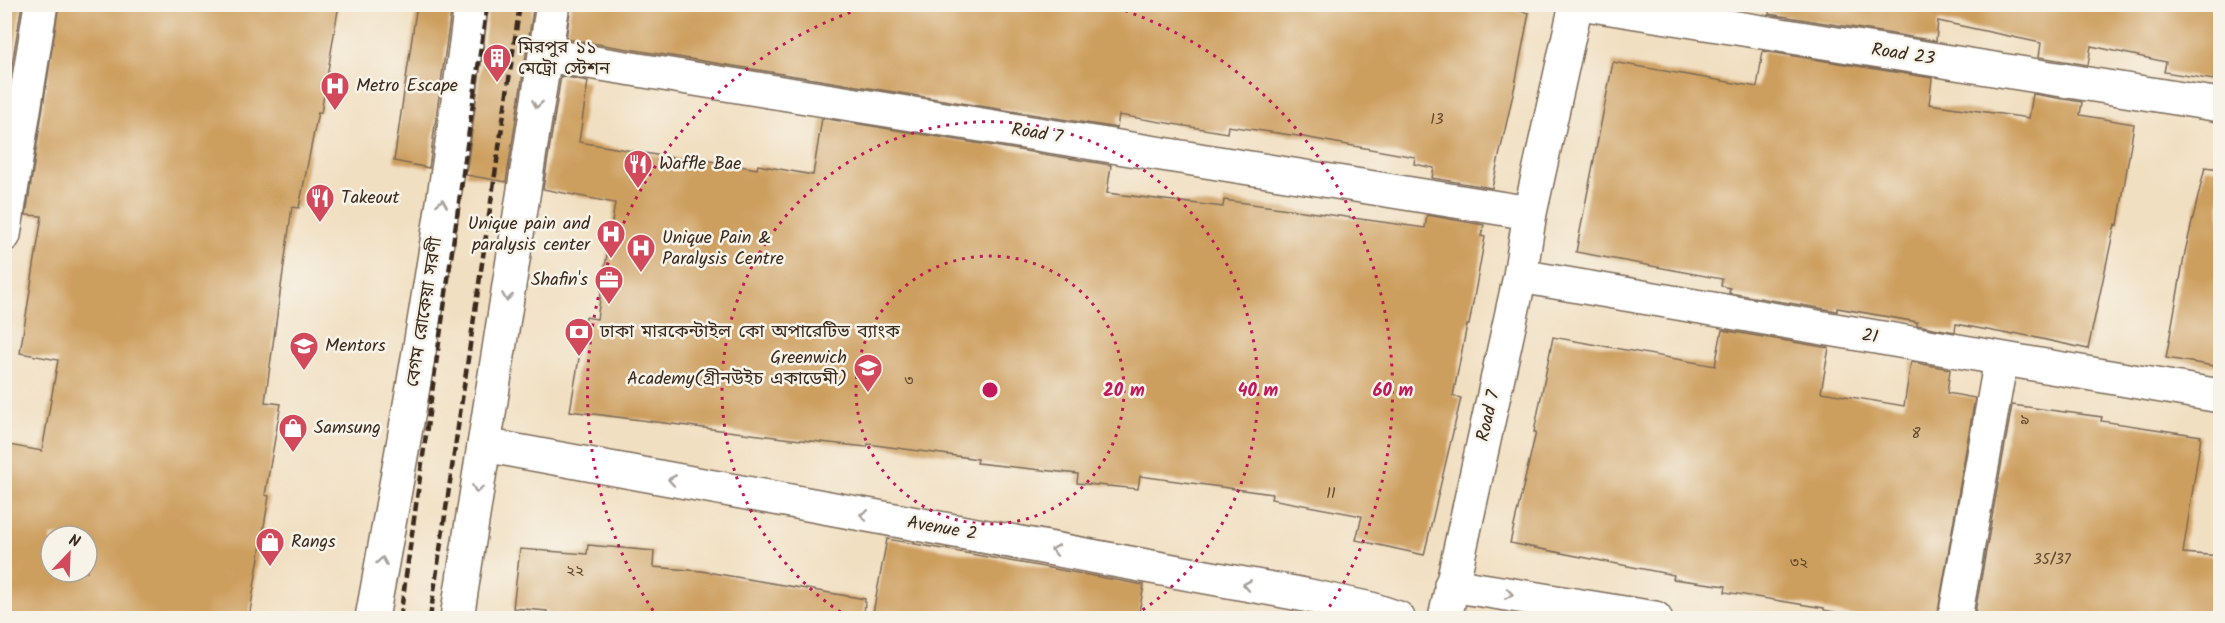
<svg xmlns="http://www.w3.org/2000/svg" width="2225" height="623" font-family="Kalam,'Noto Sans Bengali',sans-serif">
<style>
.building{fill:#cd9f5f;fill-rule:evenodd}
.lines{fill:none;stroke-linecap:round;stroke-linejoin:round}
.street-casing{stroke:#7b6957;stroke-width:36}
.primary-casing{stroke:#7b6957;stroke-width:36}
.street{stroke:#fff;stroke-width:33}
.primary{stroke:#fff;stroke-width:33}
.rail{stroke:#3b2a1e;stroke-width:4.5;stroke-dasharray:9 4.5;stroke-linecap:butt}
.oneway{stroke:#a79f9a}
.ring{fill:none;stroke:#c2185b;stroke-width:3;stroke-dasharray:3 6}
.labels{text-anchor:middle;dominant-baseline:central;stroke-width:5;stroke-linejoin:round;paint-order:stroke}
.number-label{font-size:15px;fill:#60472e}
.poi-label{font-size:18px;fill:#3b2a1e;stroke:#f7f3e8;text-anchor:start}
.street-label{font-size:18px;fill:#3b2a1e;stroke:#f7f3e8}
.centre{fill:#c2185b;stroke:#f7f3e8;stroke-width:3}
.ring-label{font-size:18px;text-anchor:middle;font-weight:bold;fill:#c2185b;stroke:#f7f3e8;stroke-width:5;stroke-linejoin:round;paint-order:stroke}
</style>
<rect width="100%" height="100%" fill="#f7f3e8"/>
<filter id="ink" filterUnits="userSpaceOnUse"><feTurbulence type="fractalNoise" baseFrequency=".0167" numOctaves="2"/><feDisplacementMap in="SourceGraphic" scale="12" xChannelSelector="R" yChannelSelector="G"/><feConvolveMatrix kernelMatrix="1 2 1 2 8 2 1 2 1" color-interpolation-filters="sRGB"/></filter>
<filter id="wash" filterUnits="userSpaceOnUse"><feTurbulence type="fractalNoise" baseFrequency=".008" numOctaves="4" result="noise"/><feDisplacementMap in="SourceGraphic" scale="24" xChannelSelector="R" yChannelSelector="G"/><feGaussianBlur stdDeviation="1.35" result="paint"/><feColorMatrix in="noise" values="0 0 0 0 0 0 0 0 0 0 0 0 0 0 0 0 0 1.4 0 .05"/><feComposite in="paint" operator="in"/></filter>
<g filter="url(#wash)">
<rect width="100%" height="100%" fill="#f1dfc1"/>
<g id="blocks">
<path class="building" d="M4,4H22L4,113Z
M59,4H339L321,113L318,112L299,208L292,207L265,402L281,404L265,495L269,496L249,618H4V470L9,445L42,451L58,360L20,353L42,216L26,215ZM51,536H87V572H51Z
M417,4H452L429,168L394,161Z
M489,4H534L506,182L466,175Z
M571,4H1487L1529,13L1515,85L1492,188L1432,178L1434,168L1414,164L1415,157L1298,136L1228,126L1227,133L1119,115L1117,128L566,39Z
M1770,4H2220V49L2214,80L2164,72L2166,62L2091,46L2088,65L2039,57L2041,43L1938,21L1936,41L1769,14Z
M1763,51L1932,78L1929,104L2029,118L2033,94L2082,102L2080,115L2134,124L2118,225L2115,224L2088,349L2014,333L2013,335L1956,324L1955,332L1917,325V322L1837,308V311L1729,293L1730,288L1721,286L1722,279L1576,252L1613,62L1757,87Z
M561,76L588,81L579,142L692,161V158L757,169L758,165L813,175L822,118L1111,165L1107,193L1223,207L1224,200L1425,228L1427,215L1484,225L1481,236L1485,237L1469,325H1467L1453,396L1461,398L1424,555L1356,540L1362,516L1271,499L1272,494L1140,476L1138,489L1077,483L1078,474L977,463L978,459L868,444L867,447L783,438L570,411L586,317L597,319L615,203L543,189Z
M2205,167L2220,169V367L2166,358L2185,252Z
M1722,330L1829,348L1821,392L1904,406L1911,362L1950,369L1947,393L1975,398L1937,618H1864L1824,610V608L1725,592L1726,586L1673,579L1674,575L1510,543L1536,432H1534L1553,337L1715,366Z
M2012,405L2102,417L2101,421L2201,436L2183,553L2220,556V618H1974Z
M887,539L1144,585L1138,618H872Z
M588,545L654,551L653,567L701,571L865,599L864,618H546L547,611L513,608L520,549L587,554Z"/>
</g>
</g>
<g filter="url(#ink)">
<use href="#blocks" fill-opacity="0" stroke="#7b6957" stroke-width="1.5"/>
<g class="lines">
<g class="street-casing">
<path id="street" d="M1586,4L2220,105
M545,55L1530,213
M4,235L41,4
M1520,276L2220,396
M484,445L1305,595L1371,609L1398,618
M1451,585L1655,618
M1445,618L1520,276L1530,213L1576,4
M1955,618L2001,359"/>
</g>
<g class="primary-casing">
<path id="primary" d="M372,618C409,415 445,210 471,4
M457,618L553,4"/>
</g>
<use href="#street" class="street"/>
<use href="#primary" class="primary"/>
<path class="rail" d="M400,618L487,4
M430,618L520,4"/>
</g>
<defs><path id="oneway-chevron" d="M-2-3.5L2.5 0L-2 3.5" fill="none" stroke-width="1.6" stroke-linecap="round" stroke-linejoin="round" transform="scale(1.5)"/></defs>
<g class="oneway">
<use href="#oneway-chevron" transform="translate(537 104) rotate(99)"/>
<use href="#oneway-chevron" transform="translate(442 203) rotate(-81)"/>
<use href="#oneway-chevron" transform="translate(507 297) rotate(99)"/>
<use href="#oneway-chevron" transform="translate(672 480) rotate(-170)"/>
<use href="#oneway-chevron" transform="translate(477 489) rotate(99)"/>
<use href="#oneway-chevron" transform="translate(864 515) rotate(-170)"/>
<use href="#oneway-chevron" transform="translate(1055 550) rotate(-170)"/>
<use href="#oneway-chevron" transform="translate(382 561) rotate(-80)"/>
<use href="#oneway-chevron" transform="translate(1247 585) rotate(-170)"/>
<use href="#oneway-chevron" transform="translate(1509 594) rotate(9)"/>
</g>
</g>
<g class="ring">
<circle cx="990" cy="390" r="134"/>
<path d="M848 617A268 268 0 1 1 1132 617"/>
<path d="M658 618A403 403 0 0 1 872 5M1108 5A403 403 0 0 1 1322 618"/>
</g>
<defs>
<g id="building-pin" transform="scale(1.5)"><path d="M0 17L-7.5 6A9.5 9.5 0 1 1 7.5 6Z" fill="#d1495b" stroke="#f7f3e8"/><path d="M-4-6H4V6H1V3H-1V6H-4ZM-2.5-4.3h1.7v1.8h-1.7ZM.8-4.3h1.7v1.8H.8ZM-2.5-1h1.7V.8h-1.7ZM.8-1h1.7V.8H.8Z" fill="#fff"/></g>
<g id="hospital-pin" transform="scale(1.5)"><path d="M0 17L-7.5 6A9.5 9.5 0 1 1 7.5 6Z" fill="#d1495b" stroke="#f7f3e8"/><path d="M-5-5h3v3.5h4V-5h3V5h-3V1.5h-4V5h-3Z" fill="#fff"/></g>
<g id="restaurant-pin" transform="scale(1.5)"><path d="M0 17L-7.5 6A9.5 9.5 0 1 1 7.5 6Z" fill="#d1495b" stroke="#f7f3e8"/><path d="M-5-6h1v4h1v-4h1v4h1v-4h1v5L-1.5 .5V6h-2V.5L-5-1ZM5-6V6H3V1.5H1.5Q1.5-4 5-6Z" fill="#fff"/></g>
<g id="office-pin" transform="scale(1.5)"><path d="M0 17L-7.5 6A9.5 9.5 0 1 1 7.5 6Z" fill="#d1495b" stroke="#f7f3e8"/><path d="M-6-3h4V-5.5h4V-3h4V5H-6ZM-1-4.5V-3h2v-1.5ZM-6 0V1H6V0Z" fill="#fff"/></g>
<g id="bank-pin" transform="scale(1.5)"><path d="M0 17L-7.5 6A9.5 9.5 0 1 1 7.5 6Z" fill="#d1495b" stroke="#f7f3e8"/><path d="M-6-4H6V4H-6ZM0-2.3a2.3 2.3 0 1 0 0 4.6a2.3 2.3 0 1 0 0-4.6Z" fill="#fff"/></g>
<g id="school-pin" transform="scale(1.5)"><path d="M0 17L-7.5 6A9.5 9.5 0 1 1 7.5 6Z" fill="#d1495b" stroke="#f7f3e8"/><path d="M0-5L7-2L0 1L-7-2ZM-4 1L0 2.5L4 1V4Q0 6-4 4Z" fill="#fff"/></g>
<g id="shop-pin" transform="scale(1.5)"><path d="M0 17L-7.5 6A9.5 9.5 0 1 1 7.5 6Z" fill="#d1495b" stroke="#f7f3e8"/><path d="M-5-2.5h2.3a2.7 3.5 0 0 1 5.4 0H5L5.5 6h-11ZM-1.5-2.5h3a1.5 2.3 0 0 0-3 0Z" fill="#fff"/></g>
</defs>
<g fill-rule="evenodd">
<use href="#building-pin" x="497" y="58"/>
<use href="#hospital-pin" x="335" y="86"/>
<use href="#restaurant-pin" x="638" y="164"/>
<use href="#restaurant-pin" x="320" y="198"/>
<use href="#hospital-pin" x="611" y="234"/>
<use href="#hospital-pin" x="641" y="248"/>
<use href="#office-pin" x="609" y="280"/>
<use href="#bank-pin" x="579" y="332"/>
<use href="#school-pin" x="304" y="346"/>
<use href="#school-pin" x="868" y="368"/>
<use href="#shop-pin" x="293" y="428"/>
<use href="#shop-pin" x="270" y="542"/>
</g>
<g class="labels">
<g class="number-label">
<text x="1437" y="120">13</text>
<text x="909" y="381">৩</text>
<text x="2025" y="420">৯</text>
<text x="1916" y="434">8</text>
<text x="1331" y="494">11</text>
<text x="2052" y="560">35/37</text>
<text x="1799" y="563">৩২</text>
<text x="575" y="571">২২</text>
</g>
<g class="poi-label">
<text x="518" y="48">মিরপুর ১১<tspan x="518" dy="21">মেট্রো স্টেশন</tspan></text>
<text x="356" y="86">Metro Escape</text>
<text x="659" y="164">Waffle Bae</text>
<text x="341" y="198">Takeout</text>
<text x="590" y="224" text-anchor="end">Unique pain and<tspan x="590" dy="21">paralysis center</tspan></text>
<text x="662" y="238">Unique Pain &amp;<tspan x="662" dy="21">Paralysis Centre</tspan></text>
<text x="588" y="280" text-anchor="end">Shafin's</text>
<text x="600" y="332">ঢাকা মারকেন্টাইল কো অপারেটিভ ব্যাংক</text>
<text x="325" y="346">Mentors</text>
<text x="847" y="358" text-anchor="end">Greenwich<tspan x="847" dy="21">Academy(গ্রীনউইচ একাডেমী)</tspan></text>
<text x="314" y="428">Samsung</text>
<text x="291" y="542">Rangs</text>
</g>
<g class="street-label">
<text transform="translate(1903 55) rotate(9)">Road 23</text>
<text transform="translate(1037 134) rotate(9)">Road 7</text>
<text transform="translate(425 312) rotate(-81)">বেগম রোকেয়া সরণী</text>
<text transform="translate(1870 337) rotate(10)">21</text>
<text transform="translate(1489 416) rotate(-77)">Road 7</text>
<text transform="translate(942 529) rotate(10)">Avenue 2</text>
</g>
</g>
<circle cx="990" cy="390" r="9" class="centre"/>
<g class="ring-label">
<text x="1124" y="396">20 m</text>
<text x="1258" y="396">40 m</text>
<text x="1393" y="396">60 m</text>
</g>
<rect width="2225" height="623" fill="none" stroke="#f7f3e8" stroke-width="24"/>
<g transform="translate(69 554) rotate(23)"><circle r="28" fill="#f7f3e8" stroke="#aca397" stroke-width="1.5"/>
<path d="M0-4.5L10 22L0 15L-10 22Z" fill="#d1495b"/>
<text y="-9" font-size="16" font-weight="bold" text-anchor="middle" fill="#3b2a1e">N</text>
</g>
</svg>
